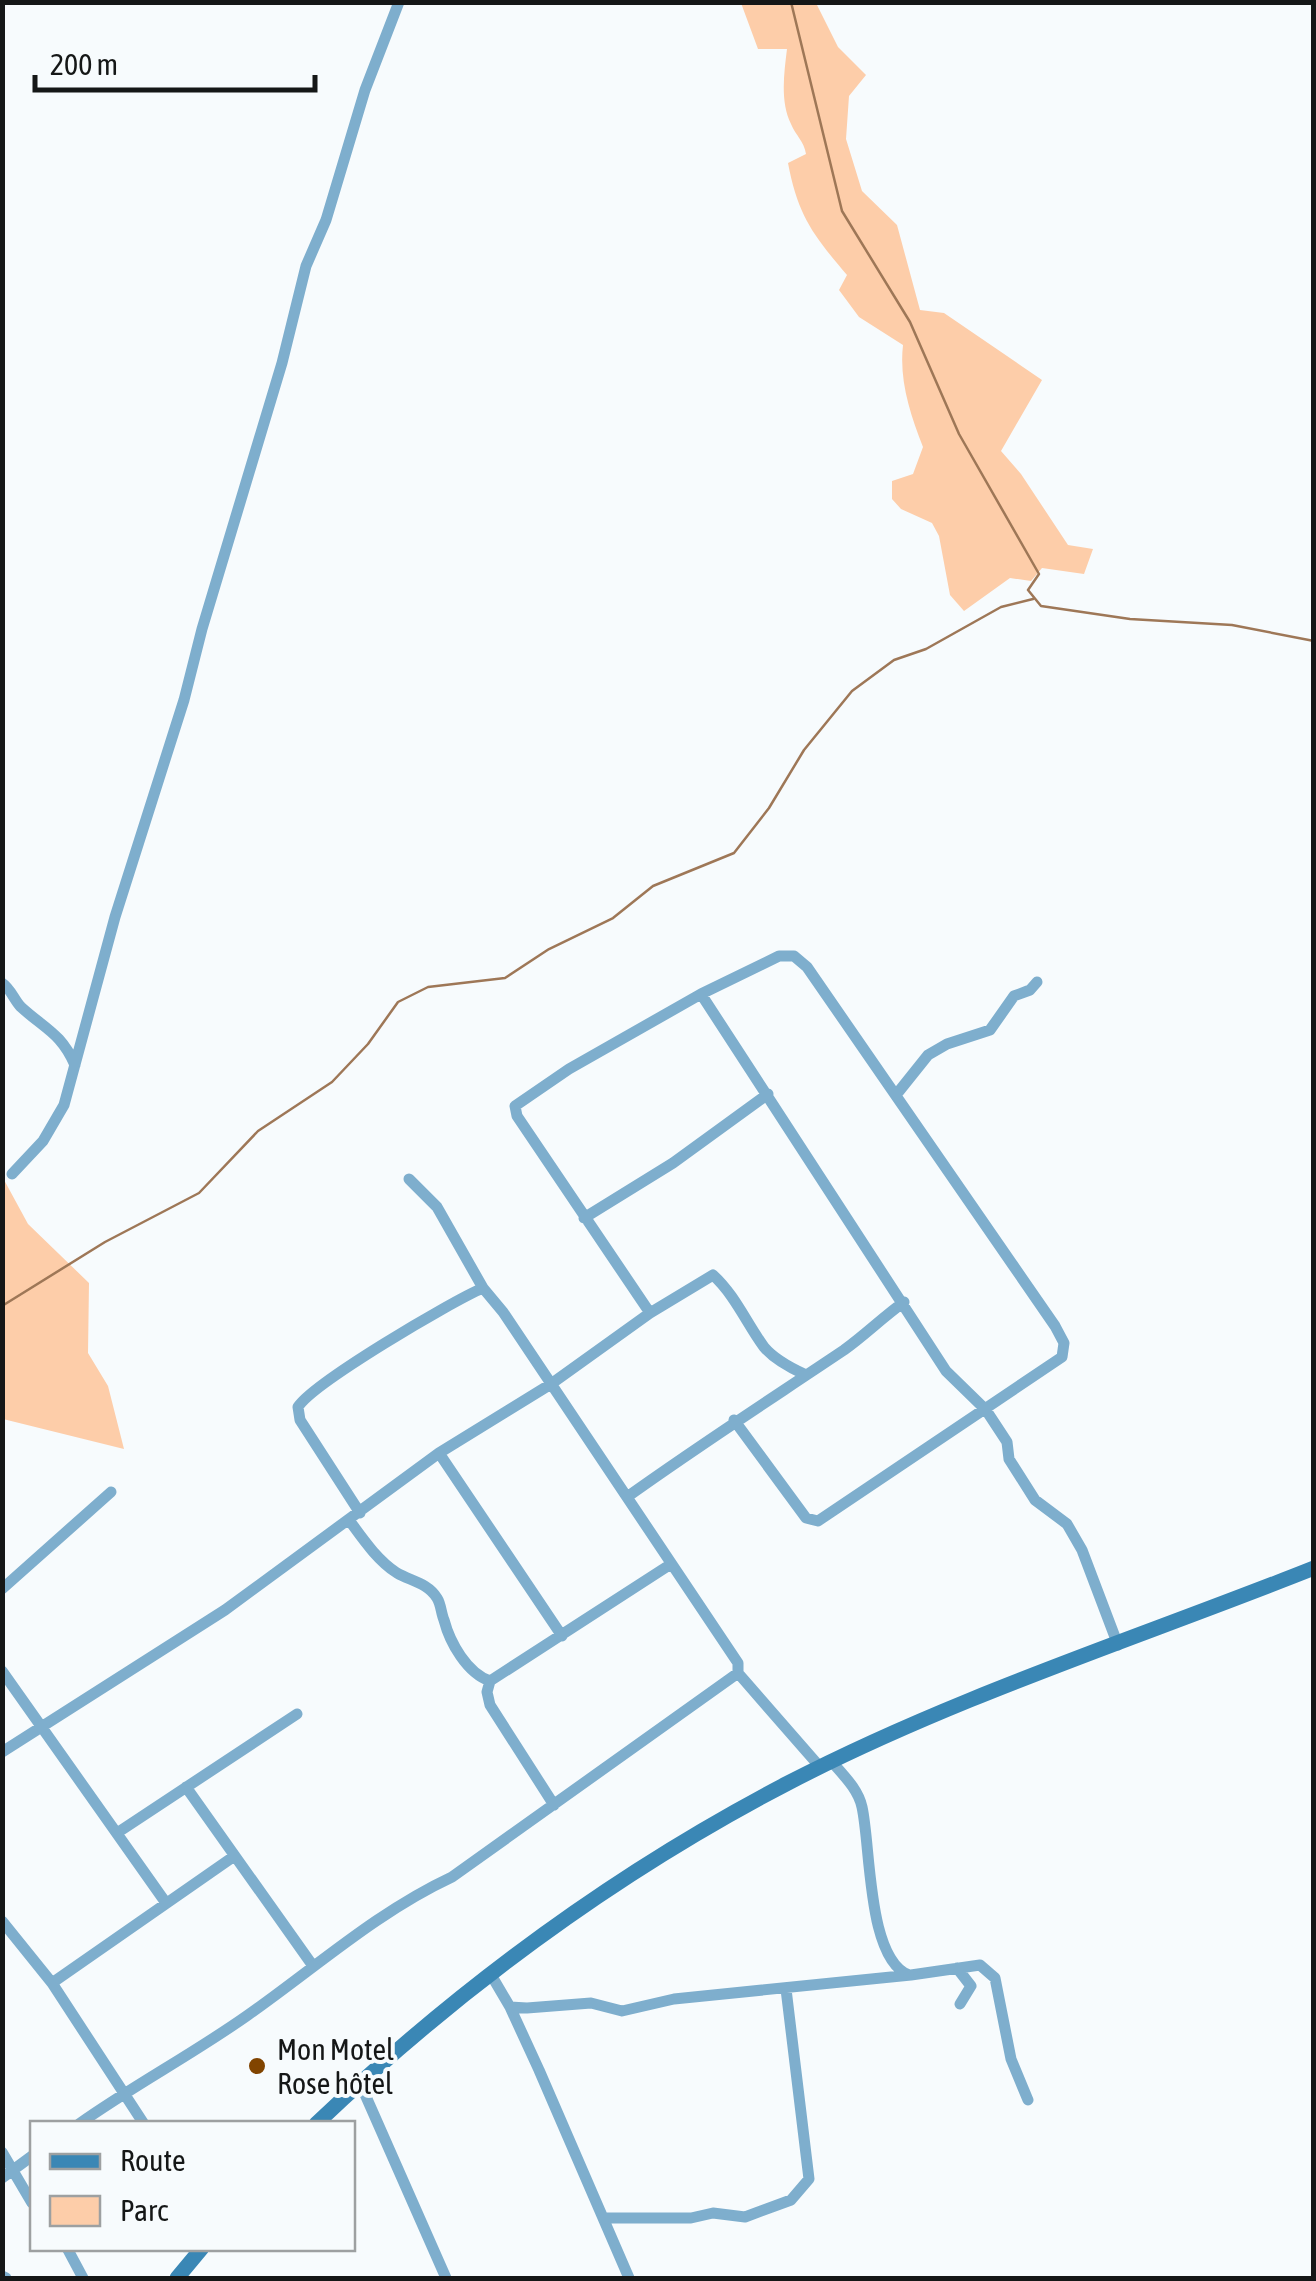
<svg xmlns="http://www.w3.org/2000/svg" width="1316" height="2281" font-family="'Asap Condensed',sans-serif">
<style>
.green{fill:#fdcda9}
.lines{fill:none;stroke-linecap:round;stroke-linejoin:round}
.stream{stroke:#9e7757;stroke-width:2.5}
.street{stroke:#7eaecd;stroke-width:11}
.secondary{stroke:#3a87b5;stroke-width:15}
.poi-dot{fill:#814400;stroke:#f7fbfd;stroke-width:4}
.labels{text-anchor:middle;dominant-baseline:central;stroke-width:8;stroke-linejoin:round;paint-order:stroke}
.poi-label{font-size:30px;fill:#151717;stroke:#f7fbfd;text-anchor:start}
</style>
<rect width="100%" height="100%" fill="#f7fbfd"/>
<path class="green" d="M741,3H816L838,47L866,75L849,96L846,139L862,191L897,225L920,310L944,313L1042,380L1001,451L1021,474L1068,545L1093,549L1084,574L1042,568L1031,581L1010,578L964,611L950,595L939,536L932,523L901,509L892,499V481L913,474L923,447C910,414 899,380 903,345L859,317L839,290L847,275C813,235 798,216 788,163L806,154C804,141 796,136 791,124C780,102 784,73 787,49H758Z
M3,1178L28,1224L89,1283L88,1353L108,1386L124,1449L3,1419Z"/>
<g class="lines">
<path class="stream" d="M791,2L842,211L910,322L959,434L1039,574L1028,590L1041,606L1130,619L1232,625L1314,641
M2,1306L105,1242L199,1193L258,1131L332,1082L368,1044L398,1002L428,987L505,978L549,949L613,918L653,886L734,853L769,808L804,750L852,691L894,660L926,649L1001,607L1033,599"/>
<path class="street" d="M2,983C11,989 14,1000 21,1007C45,1029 61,1033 75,1065
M701,994L946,1371L986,1410L1007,1442L1009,1459L1035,1500L1067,1524L1082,1550L1118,1645
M896,1095L928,1055L947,1044L990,1030L1014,996L1030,990L1037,982
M12,1174L43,1141L64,1105L115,917L184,700L202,629L282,363L306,266L326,220L365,90L399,2
M409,1179L437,1207L483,1288L503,1312L738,1663V1673L820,1767
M584,1218L673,1163L768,1094
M650,1313L517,1116L515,1106L569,1069L701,994L779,956H794L807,967L1055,1326L1064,1343L1062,1357L818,1521L806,1518L734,1420
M439,1453L562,1636
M627,1497C698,1446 771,1399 844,1350C865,1335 883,1317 904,1302
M360,1513L300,1420L298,1407C313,1383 452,1301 483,1288
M349,1520C363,1539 377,1560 397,1573C411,1581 428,1583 437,1598C441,1604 441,1613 444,1620C450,1643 467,1673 490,1681
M2,1589L111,1492
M2,1671L166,1903
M2,1752L225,1610L439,1453L551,1384L650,1313L713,1275C735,1295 747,1324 764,1347C774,1359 791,1368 804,1374
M832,1762C844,1776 858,1789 862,1807C871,1847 867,1959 909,1975
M186,1787L313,1966
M554,1805L490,1705L487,1692L490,1681L671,1564
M117,1833L297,1714
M2,1921L52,1983L144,2124
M957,1968L971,1986L960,2004
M490,1973L510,2007L539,2070L629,2278
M52,1983L233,1857
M510,2007L527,2008L591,2003L622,2011L674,1999L911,1975L980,1965L995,1978L1011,2059L1028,2100
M360,2083L446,2278
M79,2124C134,2085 193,2054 248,2015C315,1968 377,1912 452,1877L738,1673
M2,2152L32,2203
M2,2178L32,2156
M605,2218H691L713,2213L745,2217L791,2200L809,2179L786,1989
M67,2248L83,2278
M2,2276L6,2278"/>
<path class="secondary" d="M316,2124C457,1990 615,1873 788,1783C956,1696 1138,1638 1314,1568
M177,2278L202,2248"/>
</g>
<circle class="poi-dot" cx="257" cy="2066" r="10"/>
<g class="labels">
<g class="poi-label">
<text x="277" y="2049">Mon Motel<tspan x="277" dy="34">Rose hôtel</tspan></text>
</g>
</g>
<rect width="1316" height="2281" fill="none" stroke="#151717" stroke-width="10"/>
<rect x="30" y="2121" width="325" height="130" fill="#f7fbfd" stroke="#9da0a1" stroke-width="2.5"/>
<rect x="50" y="2154" width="50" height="15" fill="#3a87b5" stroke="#9da0a1" stroke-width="2.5"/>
<text x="120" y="2171" font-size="30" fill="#151717">Route</text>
<rect x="50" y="2196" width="50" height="30" fill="#fdcda9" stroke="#9da0a1" stroke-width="2.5"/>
<text x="120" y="2221" font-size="30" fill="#151717">Parc</text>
<path d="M35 75v15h280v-15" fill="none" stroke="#151717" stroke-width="5"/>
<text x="50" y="75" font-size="30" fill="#151717" stroke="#f7fbfd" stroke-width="8" paint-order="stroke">200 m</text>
</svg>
